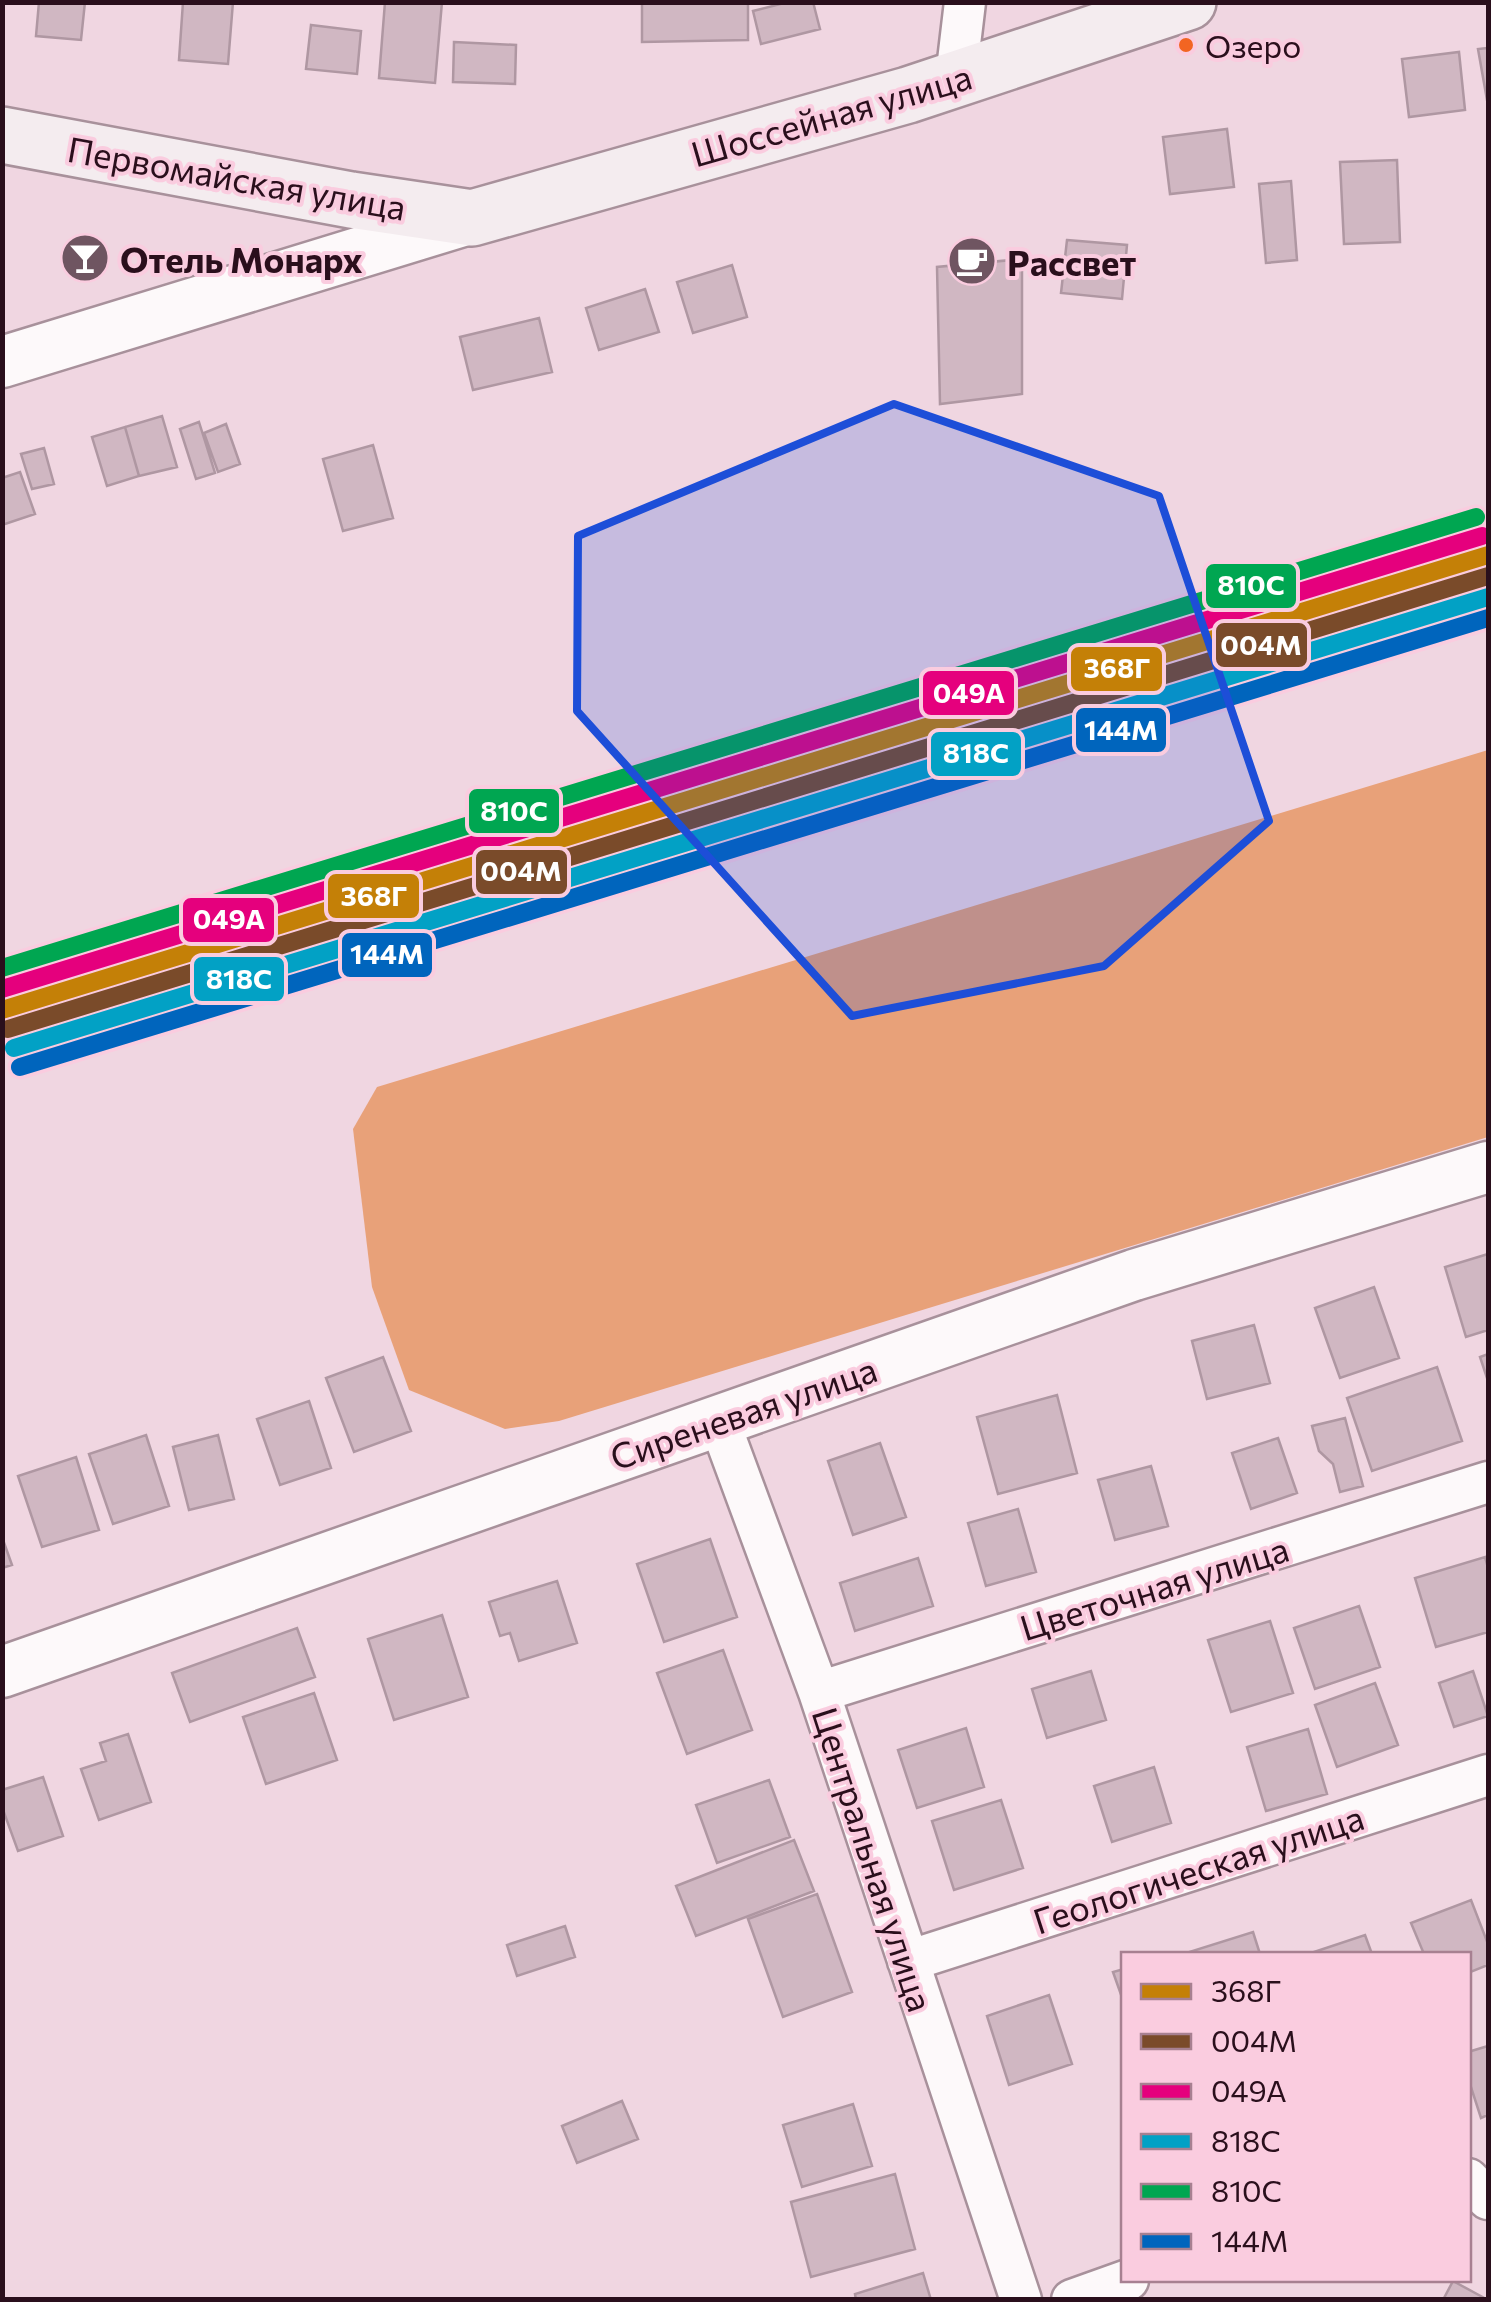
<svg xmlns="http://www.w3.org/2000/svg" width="1491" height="2302" font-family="Commissioner,sans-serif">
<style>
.forest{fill:#e8a179}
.building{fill:#d0b7c2;stroke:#af97a2;stroke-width:2.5}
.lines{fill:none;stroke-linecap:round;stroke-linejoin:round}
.minor-casing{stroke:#a8919b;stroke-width:45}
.tertiary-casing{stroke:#a8919b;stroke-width:55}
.secondary-casing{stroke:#a8919b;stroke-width:60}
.minor{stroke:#fdf9fa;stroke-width:40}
.tertiary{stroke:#fdf9fa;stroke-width:50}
.secondary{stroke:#f4ecef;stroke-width:55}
.rail-1-casing{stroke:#faccdf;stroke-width:25}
.rail-2-casing{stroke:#faccdf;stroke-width:25}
.rail-3-casing{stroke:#faccdf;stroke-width:25}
.rail-4-casing{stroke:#faccdf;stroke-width:25}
.rail-5-casing{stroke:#faccdf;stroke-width:25}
.rail-6-casing{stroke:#faccdf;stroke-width:25}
.rail-1{stroke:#c48007;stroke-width:18}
.rail-2{stroke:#7a4b2a;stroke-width:18}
.rail-3{stroke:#e5007d;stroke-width:18}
.rail-4{stroke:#02a1c5;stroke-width:18}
.rail-5{stroke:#00a651;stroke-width:18}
.rail-6{stroke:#0065bd;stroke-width:18}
.marked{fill:#1d4ed8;fill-opacity:0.2;stroke:#1d4ed8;stroke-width:8;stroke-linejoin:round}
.bus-dot{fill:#f26522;stroke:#faccdf;stroke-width:4}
.labels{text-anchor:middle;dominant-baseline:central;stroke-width:8;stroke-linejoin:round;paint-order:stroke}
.bus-label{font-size:32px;fill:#2a0f1c;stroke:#faccdf;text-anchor:start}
.street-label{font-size:35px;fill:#2a0f1c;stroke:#faccdf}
.poi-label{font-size:35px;font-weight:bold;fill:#2a0f1c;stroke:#faccdf;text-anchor:start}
.line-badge{stroke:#faccdf;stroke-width:4}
.badge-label{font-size:28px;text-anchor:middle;font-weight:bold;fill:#fff}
</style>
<rect width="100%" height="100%" fill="#f0d6e1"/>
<path class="forest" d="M1488,750V1137L559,1421L505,1429L409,1390L372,1287L353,1129L377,1087Z"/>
<path class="building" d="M39,2H85L81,40L36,36Z
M183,2H233L228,64L179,60Z
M385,2H442L435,83L379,78Z
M642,2H748V40L642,42Z
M788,2H813L820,29L761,44L753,11Z
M311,25L361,31L357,74L306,69Z
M454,42L516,45L515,84L453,82Z
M1488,48V100H1487L1478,49Z
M1459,52L1465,110L1409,117L1402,59Z
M1227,129L1234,187L1170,194L1163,137Z
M1397,160L1400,242L1344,244L1340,162Z
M1291,181L1297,260L1266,263L1259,184Z
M1067,240L1127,245L1122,299L1061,293Z
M1022,259V394L940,404L937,267Z
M732,265L747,317L693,333L677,282Z
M645,289L659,332L599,350L586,308Z
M539,318L552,372L473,390L460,337Z
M162,416L177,467L139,476L125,427Z
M199,422L215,473L196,479L180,429Z
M226,424L240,464L218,472L204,433Z
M125,427L139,476L107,486L92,437Z
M373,445L393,518L343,531L323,459Z
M44,448L54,484L32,489L21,454Z
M20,472L35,514L2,525V478Z
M1488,1254V1330L1466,1337L1445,1267Z
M1374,1287L1399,1358L1340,1378L1315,1308Z
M1254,1325L1270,1383L1207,1399L1192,1341Z
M1488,1354V1381L1480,1357Z
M383,1357L411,1431L354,1452L326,1378Z
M1437,1367L1462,1441L1372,1471L1347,1398Z
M1057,1395L1077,1473L998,1494L977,1417Z
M309,1401L331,1468L280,1485L257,1419Z
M1345,1418L1363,1486L1340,1492L1333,1464L1319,1451L1312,1426Z
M146,1435L169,1506L113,1524L89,1454Z
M218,1435L234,1499L189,1510L173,1447Z
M1278,1438L1297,1493L1251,1509L1232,1453Z
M880,1443L906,1517L853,1535L828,1461Z
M76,1457L99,1530L42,1547L18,1476Z
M1151,1466L1168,1526L1115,1540L1098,1480Z
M1018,1509L1036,1572L986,1586L968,1523Z
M2,1537L12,1565L2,1568Z
M710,1539L737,1617L664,1642L637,1564Z
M1485,1557L1488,1568V1632L1436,1647L1415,1578Z
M918,1558L933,1606L855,1631L840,1583Z
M557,1581L577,1643L519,1661L510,1633L500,1636L489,1602Z
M1359,1606L1380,1667L1315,1689L1294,1628Z
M442,1615L468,1697L394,1720L368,1639Z
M1270,1621L1293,1693L1231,1712L1208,1640Z
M297,1628L315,1677L190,1722L172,1673Z
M723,1650L752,1730L687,1754L657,1673Z
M1091,1671L1106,1720L1047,1738L1032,1689Z
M1473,1671L1488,1716L1454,1727L1439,1683Z
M1375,1683L1398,1745L1337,1767L1315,1705Z
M314,1693L337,1760L266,1784L243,1717Z
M966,1728L984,1787L917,1808L898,1750Z
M1308,1729L1327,1794L1266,1811L1247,1747Z
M128,1734L151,1802L99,1820L81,1769L106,1761L100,1743Z
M1154,1767L1171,1823L1112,1842L1094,1786Z
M43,1777L63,1836L18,1851L2,1807V1790Z
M769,1780L790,1837L717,1863L696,1805Z
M1001,1800L1023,1868L954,1890L932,1821Z
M794,1840L814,1891L696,1936L676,1886Z
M817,1894L852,1992L783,2017L748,1919Z
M1471,1900L1488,1944V1965L1468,1973V1954H1424L1411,1923Z
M565,1926L575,1957L517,1976L507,1945Z
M1253,1932L1260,1954H1187L1186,1953Z
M1365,1935L1372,1954H1308Z
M1124,1969V2003L1113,1972Z
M1049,1995L1072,2064L1009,2085L987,2016Z
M1488,2046V2115L1481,2118L1468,2078V2052Z
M622,2101L638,2139L577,2163L562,2126Z
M853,2104L872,2166L802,2187L783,2125Z
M895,2174L915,2249L811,2277L791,2202Z
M923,2273L931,2300H856L855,2294Z
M1453,2281L1488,2300H1443Z"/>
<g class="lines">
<g class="minor-casing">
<path id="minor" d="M956,78L965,2
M719,1421L819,1692L1021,2300
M819,1692L1488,1482
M908,1961L1488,1775
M1468,2179L1488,2199
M1072,2300L1128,2280"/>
</g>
<g class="tertiary-casing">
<path id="tertiary" d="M2,362L472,218
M2,1672L1134,1275L1488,1167"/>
</g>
<g class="secondary-casing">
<path id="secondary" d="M2,135L351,200L472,218L908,95L1188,2"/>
</g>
<use href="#minor" class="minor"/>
<use href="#tertiary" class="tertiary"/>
<use href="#secondary" class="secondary"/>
<g class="rail-1-casing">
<path id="rail-1" d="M2,1010L1488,555"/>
</g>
<g class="rail-2-casing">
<path id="rail-2" d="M8,1029L1488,576"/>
</g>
<g class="rail-3-casing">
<path id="rail-3" d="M2,989L1482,536"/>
</g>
<g class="rail-4-casing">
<path id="rail-4" d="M14,1048L1488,597"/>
</g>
<g class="rail-5-casing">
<path id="rail-5" d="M2,968L1476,517"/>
</g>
<g class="rail-6-casing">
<path id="rail-6" d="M20,1067L1488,618"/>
</g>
<use href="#rail-1" class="rail-1"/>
<use href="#rail-2" class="rail-2"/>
<use href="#rail-3" class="rail-3"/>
<use href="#rail-4" class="rail-4"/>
<use href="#rail-5" class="rail-5"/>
<use href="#rail-6" class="rail-6"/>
</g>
<path class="marked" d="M894,404L1159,496L1269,821L1104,966L852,1016L577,711L578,536Z"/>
<defs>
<g id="bar-disc" transform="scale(2.5)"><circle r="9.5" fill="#6f5561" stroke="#faccdf"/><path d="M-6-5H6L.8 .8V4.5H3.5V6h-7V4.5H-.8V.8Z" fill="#fff"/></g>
<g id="cafe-disc" transform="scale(2.5)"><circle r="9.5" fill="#6f5561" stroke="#faccdf"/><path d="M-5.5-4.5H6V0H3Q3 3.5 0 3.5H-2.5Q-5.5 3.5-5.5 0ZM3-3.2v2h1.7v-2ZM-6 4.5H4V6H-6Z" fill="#fff"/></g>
</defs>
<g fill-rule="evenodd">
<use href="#bar-disc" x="85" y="258"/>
<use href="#cafe-disc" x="972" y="261"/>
</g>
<circle class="bus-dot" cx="1186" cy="45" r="9"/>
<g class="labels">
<g class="bus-label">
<text x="1205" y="45">Озеро</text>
</g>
<g class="street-label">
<text transform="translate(831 114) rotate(-16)">Шоссейная улица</text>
<text transform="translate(237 177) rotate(10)">Первомайская улица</text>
<text transform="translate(743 1412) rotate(-19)">Сиреневая улица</text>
<text transform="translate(1154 1587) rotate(-17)">Цветочная улица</text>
<text transform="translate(874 1859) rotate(72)">Центральная улица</text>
<text transform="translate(1198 1868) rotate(-18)">Геологическая улица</text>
</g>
<g class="poi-label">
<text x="120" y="258">Отель Монарх</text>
<text x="1007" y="261">Рассвет</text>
</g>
</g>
<g class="line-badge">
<rect x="1204" y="562" width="94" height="48" rx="10" fill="#00a651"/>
<rect x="1214" y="621" width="95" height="48" rx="10" fill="#7a4b2a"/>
<rect x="1069" y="645" width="95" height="48" rx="10" fill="#c48007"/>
<rect x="921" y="669" width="95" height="48" rx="10" fill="#e5007d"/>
<rect x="1074" y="706" width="94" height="48" rx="10" fill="#0065bd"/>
<rect x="929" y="730" width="94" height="48" rx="10" fill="#02a1c5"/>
<rect x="467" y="787" width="94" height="48" rx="10" fill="#00a651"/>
<rect x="474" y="848" width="95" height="48" rx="10" fill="#7a4b2a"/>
<rect x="326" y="872" width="95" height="48" rx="10" fill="#c48007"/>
<rect x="181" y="896" width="95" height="48" rx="10" fill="#e5007d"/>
<rect x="340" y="931" width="94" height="48" rx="10" fill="#0065bd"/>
<rect x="192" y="955" width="94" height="48" rx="10" fill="#02a1c5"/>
</g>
<g class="badge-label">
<text x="1251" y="595">810С</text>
<text x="1261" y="655">004М</text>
<text x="1117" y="678">368Г</text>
<text x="969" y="703">049А</text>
<text x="1121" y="740">144М</text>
<text x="976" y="763">818С</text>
<text x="514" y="821">810С</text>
<text x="521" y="881">004М</text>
<text x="374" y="906">368Г</text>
<text x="229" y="929">049А</text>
<text x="387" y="964">144М</text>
<text x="239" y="989">818С</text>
</g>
<rect width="1491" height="2302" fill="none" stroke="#2a0f1c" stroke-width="10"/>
<rect x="1121" y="1952" width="350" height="330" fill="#faccdf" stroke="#a78091" stroke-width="2.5"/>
<rect x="1141" y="1984" width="50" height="15" fill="#c48007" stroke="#a78091" stroke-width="2.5"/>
<text x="1211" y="2002" font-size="30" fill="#2a0f1c">368Г</text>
<rect x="1141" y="2034" width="50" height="15" fill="#7a4b2a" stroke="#a78091" stroke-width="2.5"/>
<text x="1211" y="2052" font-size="30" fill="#2a0f1c">004М</text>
<rect x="1141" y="2084" width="50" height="15" fill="#e5007d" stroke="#a78091" stroke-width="2.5"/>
<text x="1211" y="2102" font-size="30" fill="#2a0f1c">049А</text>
<rect x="1141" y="2134" width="50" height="15" fill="#02a1c5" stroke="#a78091" stroke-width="2.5"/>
<text x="1211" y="2152" font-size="30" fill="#2a0f1c">818С</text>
<rect x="1141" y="2184" width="50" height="15" fill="#00a651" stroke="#a78091" stroke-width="2.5"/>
<text x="1211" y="2202" font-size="30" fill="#2a0f1c">810С</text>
<rect x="1141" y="2234" width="50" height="15" fill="#0065bd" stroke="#a78091" stroke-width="2.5"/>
<text x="1211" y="2252" font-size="30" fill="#2a0f1c">144М</text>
</svg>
